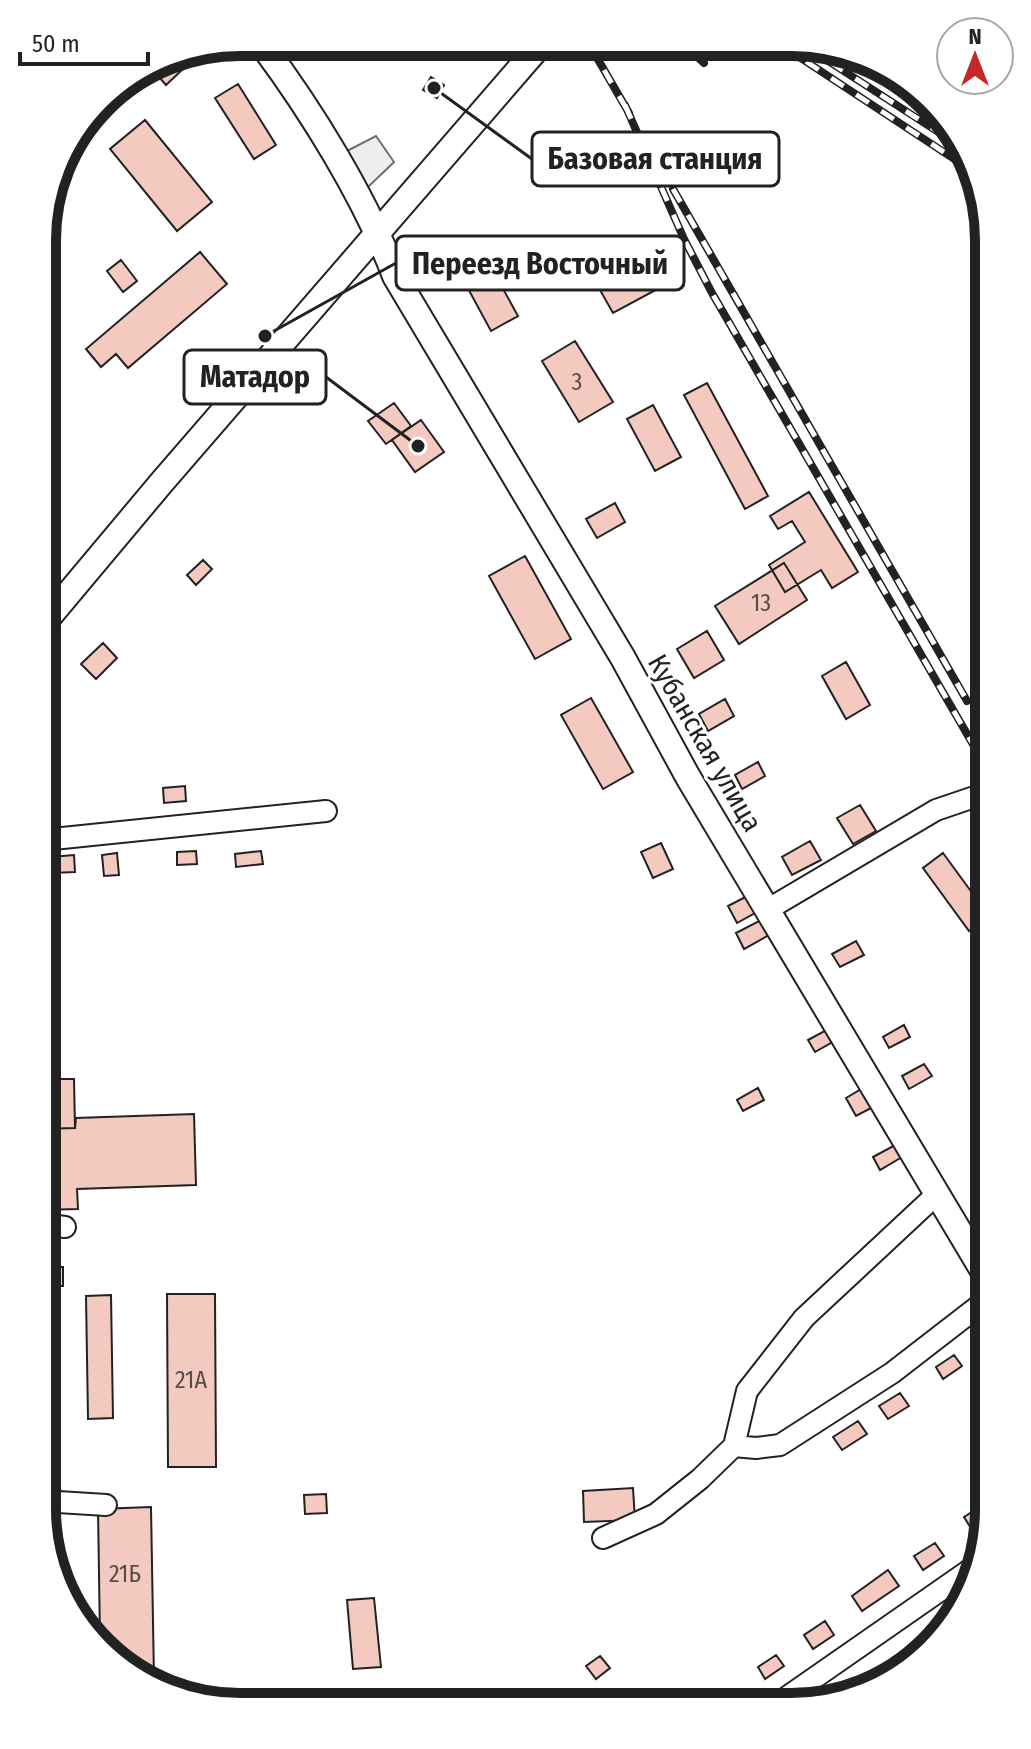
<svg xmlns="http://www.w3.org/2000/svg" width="1031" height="1749" font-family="'Fira Sans Condensed',sans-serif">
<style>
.green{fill:#eee;stroke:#6f6f6f;stroke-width:2}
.building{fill:#f3c9c0;stroke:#222;stroke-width:2}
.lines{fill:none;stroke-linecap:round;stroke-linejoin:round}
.minor-casing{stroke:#222;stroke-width:24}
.major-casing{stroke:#222;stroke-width:28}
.minor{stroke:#fff;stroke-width:20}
.major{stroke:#fff;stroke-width:24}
.rail-casing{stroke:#222;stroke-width:8}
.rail{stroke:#fff;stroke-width:5;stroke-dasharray:15;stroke-linecap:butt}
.labels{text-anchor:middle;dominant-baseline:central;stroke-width:6;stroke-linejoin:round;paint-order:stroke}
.number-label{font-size:24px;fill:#564c4a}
.street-label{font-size:28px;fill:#222;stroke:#fff}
.rim{fill:none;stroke:#222;stroke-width:10}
.leader{fill:none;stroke:#222;stroke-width:3}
.callout-dot{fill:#222;stroke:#fff;stroke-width:3}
.callout{fill:#fff;stroke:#222;stroke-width:3}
.callout-label{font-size:30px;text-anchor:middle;font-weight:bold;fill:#222}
</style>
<rect width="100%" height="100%" fill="#fff"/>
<path class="green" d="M376,136L394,162L366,189L343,153Z"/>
<path class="building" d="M171,56L183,69L166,85L151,68L165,57Z
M431,77L444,85L437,98L423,90Z
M238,84L276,145L254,159L215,98Z
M145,120L212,202L177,231L110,149Z
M474,236L518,316L491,331L447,250Z
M200,252L227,284L128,368L116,354L101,367L86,349Z
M665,255L678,278L613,313L600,290Z
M121,260L137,281L123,292L107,271Z
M575,341L613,402L579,422L542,361Z
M707,383L768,496L745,509L684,395Z
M394,403L411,426L386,444L368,421Z
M653,405L681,457L655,471L627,419Z
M421,420L444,452L415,472L392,440Z
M809,492L858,572L832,588L821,570L785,592L769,565L805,542L792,521L778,529L770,516Z
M615,503L625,522L597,538L586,519Z
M525,556L571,639L535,659L489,576Z
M203,560L212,569L196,585L187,575Z
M784,563L807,600L739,644L715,606Z
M707,631L724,660L694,678L677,649Z
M103,643L117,658L96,679L81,664Z
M846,662L870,705L846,719L822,676Z
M591,698L633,772L603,789L561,715Z
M725,699L734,716L708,731L699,714Z
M758,762L765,776L742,789L735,775Z
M185,786L186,801L164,803L163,788Z
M860,805L876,831L853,844L837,818Z
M810,841L821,860L792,875L782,857Z
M661,843L673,869L653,878L641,852Z
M196,851L197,864L177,865V852Z
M261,851L263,864L236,867L235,854Z
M117,853L119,875L104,876L102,855Z
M943,853L989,916L969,931L923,868Z
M74,855L75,872L51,873L50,857Z
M755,892L764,908L737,923L728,906Z
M761,920L769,935L744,949L736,933Z
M856,941L864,955L840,967L832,954Z
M904,1025L910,1037L889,1048L883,1037Z
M830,1028L836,1040L815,1052L808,1040Z
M924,1064L932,1076L909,1089L902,1076Z
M43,1079H74L75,1128L42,1129Z
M758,1088L764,1100L743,1111L737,1100Z
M863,1088L873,1107L856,1116L846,1098Z
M194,1114L196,1185L77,1189L78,1209L42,1210V1129L75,1128L76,1118Z
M895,1145L902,1157L880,1170L873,1157Z
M42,1267H63V1286H42Z
M167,1294H215L216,1467H168Z
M111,1295L113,1418L88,1419L86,1296Z
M954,1355L962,1366L943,1379L936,1367Z
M900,1393L909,1406L888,1419L879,1406Z
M858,1421L867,1434L842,1450L833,1437Z
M633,1488L635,1520L584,1522L583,1491Z
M326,1494L327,1513L305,1514L304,1495Z
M984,1504L989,1511V1520L972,1530L964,1517Z
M151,1507L154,1679H151L119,1666L100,1639L98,1509Z
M935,1543L944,1556L923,1570L914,1556Z
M888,1570L899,1586L862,1611L852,1596Z
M374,1598L381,1667L353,1669L347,1600Z
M825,1621L834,1635L813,1649L804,1635Z
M776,1655L784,1666L765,1679L758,1667Z
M600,1656L610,1668L596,1679L586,1666Z"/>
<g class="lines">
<g class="minor-casing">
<path id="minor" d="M43,840L326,811
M767,910L936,810L989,792
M42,1224L65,1227
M734,1446L756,1448L780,1445L892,1373L989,1298
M42,1492L58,1502L106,1505
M603,1538L656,1514L700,1479L734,1446L747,1391L804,1318L937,1194
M787,1697L971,1569"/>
</g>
<g class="major-casing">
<path id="major" d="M260,42C311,110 365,197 395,276L623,658L688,777L989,1281
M43,624L162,482L541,44"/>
</g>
<use href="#minor" class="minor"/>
<use href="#major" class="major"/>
<g class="rail-casing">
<path id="rail" d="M589,44L629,113
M685,45L704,63
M781,45L977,174
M805,46L957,144
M849,55L935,112
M625,105L684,239L712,293L989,772
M673,189L967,701"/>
</g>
<use href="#rail" class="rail"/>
</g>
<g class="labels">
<g class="number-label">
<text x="577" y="382">3</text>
<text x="761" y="603">13</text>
<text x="191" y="1380">21А</text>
<text x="125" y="1574">21Б</text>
</g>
<g class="street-label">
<text transform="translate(705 743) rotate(60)">Кубанская улица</text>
</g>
</g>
<path d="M0 0H1031V1749H0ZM240 56H791A184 184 0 0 1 975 240V1509A184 184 0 0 1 791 1693H240A184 184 0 0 1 56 1509V240A184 184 0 0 1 240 56Z" fill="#fff" fill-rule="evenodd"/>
<path class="rim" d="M240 56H791A184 184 0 0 1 975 240V1509A184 184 0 0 1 791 1693H240A184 184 0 0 1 56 1509V240A184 184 0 0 1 240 56Z"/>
<path class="leader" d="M434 88L532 159M265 336L396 263M418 446L326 377"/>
<g class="callout-dot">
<circle cx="434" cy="88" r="8"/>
<circle cx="265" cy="336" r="8"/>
<circle cx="418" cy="446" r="8"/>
</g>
<g class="callout">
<rect x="532" y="132" width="247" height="54" rx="8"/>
<rect x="396" y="236" width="288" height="54" rx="8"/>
<rect x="184" y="350" width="142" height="54" rx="8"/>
</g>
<g class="callout-label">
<text x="655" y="169">Базовая станция</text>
<text x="540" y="274">Переезд Восточный</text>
<text x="255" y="387">Матадор</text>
</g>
<g transform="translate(975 56)"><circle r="38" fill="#ffffff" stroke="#a7a7a7" stroke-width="2"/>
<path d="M0-6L14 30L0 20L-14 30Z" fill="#c62828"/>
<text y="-12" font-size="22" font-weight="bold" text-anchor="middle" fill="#222222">N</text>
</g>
<path d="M20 52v12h128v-12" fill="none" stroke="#222222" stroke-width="4"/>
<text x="32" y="52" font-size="24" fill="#222222" stroke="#ffffff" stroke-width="6" paint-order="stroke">50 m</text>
</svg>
